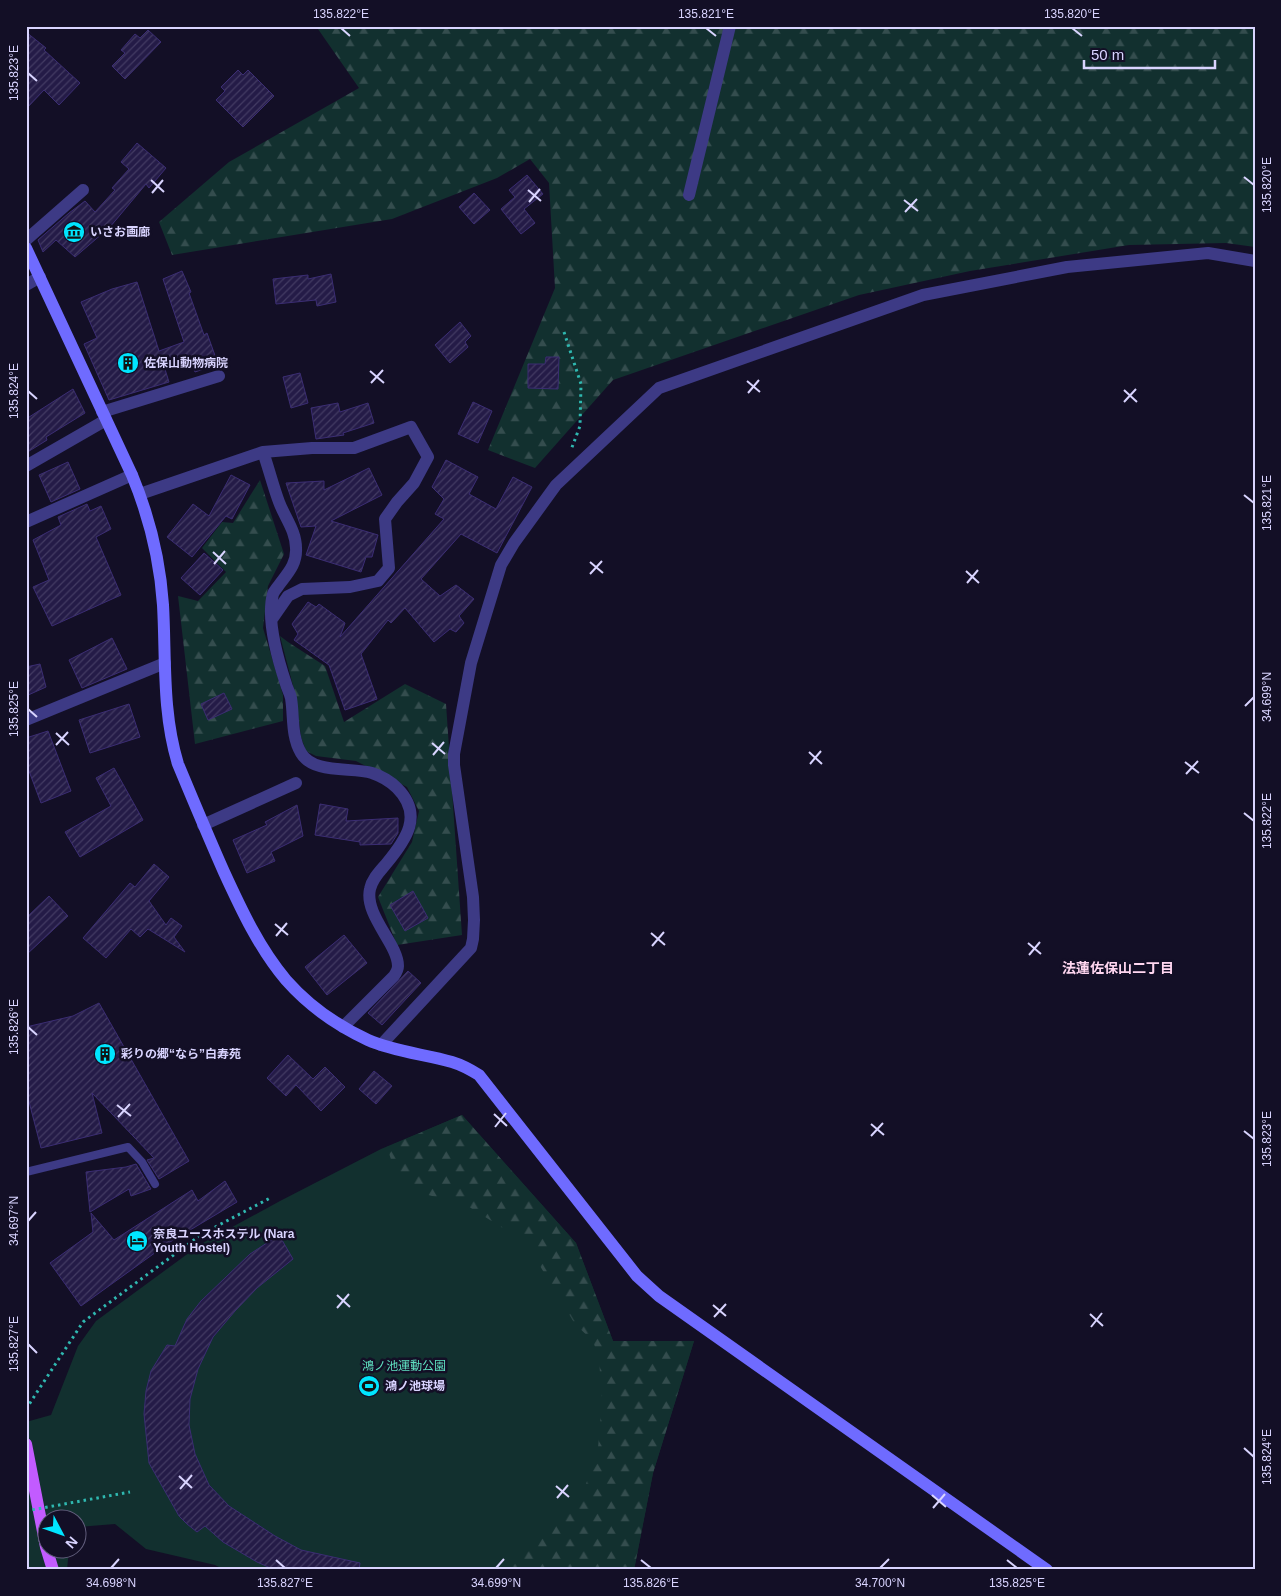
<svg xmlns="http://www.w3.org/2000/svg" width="1281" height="1596" font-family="Arial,'Noto Sans JP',sans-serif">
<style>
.green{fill:#12302f}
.forest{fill:url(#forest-firs)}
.building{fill:url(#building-hatch);stroke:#3b2d73}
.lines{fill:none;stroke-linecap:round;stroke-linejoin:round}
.path{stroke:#2fb8b0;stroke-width:3;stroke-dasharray:2.5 4;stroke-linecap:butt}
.lane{stroke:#3d3a85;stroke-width:8}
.street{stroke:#3d3a85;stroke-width:12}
.secondary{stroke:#6f6bff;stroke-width:12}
.primary{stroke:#c25bff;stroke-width:12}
.path-bridge{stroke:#2fb8b0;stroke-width:3;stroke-dasharray:2.5 4;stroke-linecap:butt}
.ticks{fill:none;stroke:#d9d4ff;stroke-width:2}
.labels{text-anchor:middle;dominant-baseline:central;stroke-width:5;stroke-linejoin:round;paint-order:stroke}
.poi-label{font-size:12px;font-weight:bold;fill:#d9d4ff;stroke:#130f26;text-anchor:start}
.park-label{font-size:12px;fill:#5fe0c0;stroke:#130f26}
.neighbourhood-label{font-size:14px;font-weight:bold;fill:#ffd6f0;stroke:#130f26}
.neatline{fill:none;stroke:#d9d4ff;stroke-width:2}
.ticks-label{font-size:12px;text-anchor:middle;fill:#d9d4ff}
</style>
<defs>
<pattern id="forest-firs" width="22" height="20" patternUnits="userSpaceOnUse" patternTransform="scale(1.25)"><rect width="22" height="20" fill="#12302f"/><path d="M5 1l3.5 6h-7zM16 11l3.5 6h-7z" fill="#344d4e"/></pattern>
<pattern id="building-hatch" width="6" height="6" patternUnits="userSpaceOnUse" patternTransform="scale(1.25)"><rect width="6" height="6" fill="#241b47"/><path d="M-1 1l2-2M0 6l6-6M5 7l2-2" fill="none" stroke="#433b63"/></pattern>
</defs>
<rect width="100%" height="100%" fill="#130f26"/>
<path class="green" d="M462,1115L576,1243L613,1341H694L653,1473L634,1570H225L215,1565L146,1549L115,1524L78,1527V1518H48V1548L69,1549L67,1570H26V1422L51,1415L78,1346L96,1321L201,1244L280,1201L381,1149Z"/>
<path class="forest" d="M310,26H1255V247L1226,243L1129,245L970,271L859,295L613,380L535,468L488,450L555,288L549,183L530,159L497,178L392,219L172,255L159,222L229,162L359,88L318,29Z
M260,480L284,554L268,586L263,628L283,695V721L195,744L178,596L198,601L226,572L202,548L222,522L233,523Z
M280,636L288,642L325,666L344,722L405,684L446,704L462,935L397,945L378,897L412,842L419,811L407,787L356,761L316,756L306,751L301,737L296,697Z
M462,1115L576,1243L613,1341H694L653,1473L634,1570H502L544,1533L585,1487L598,1448L602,1401L599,1359L593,1341L575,1324L531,1251L506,1230L466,1205L417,1192L396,1175L387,1147Z"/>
<path class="building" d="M148,30L161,42L125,79L112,66L125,53L121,50L135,34L140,38Z
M26,32L46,48L44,50L80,83L59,105L44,90L26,109Z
M238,70L243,75L248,70L274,96L243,127L216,100L225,91L221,87Z
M137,143L166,168L149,188L146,184L110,227L75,257L56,240L43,252L38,240L69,213L85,201L95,212L115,190L112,188L129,169L121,162Z
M527,175L543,194L524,209L535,223L521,234L501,209L515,197L509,190Z
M474,193L490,210L474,224L459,207Z
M182,271L191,292L189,293L204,335L207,333L218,364L195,372L188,354L163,363L169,382L109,400L84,344L97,338L81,302L112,289L137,282L159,351L184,342L163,279Z
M331,274L336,302L317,306L316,300L276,304L273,279L308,275V279Z
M460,322L471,336L465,342L468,347L450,363L435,345Z
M546,357H559L558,389L528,388V364H545Z
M300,373L308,403L291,408L283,377Z
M73,389L85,413L46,437L47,440L26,453V419Z
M473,402L492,411L478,443L458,434Z
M338,403L340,412L368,403L374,423L343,433L344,435L316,439L311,408Z
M446,460L478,477L469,494L496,509L513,477L532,487L497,553L461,534L421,579L440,596L456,585L474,599L459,616L464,623L456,632L450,629L434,642L405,608L391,623L388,620L361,654L377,699L345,710L329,665L294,640L298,634L292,624L308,602L316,607L319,604L345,623L340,637L444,519L435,514L444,499L432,487Z
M68,462L80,489L51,502L39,475Z
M369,468L382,495L331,521L378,535L372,557H366L361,572L306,555L316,526L301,527L286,483L324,481V490Z
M231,475L250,485L232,519L226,516L192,557L167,537L193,504L209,516Z
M87,504L90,511L101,506L111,529L96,537L121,595L52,626L33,587L49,580L33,540L61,525L58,517Z
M204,553L223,570L200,595L181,578Z
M112,638L127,669L82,688L69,660Z
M40,664L46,687L26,696V667Z
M224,693L232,709L208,720L201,704Z
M129,704L140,737L90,753L79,720Z
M48,731L71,791L41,803L26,763V738Z
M114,768L143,820L80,857L65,832L111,806L96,778Z
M320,804L348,809L346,821L398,818V833L391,844L360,845V842L315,835Z
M297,805L303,836L271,852L275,861L247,873L233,840L267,825L265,822Z
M154,864L169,877L149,901L166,925L171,918L182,926L174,937L185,952L148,929L140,937L131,929L106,958L83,938L130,883L135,887Z
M413,891L428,918L405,931L390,905Z
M49,896L68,916L26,955V918Z
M344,935L367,963L327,995L305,967Z
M408,971L421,983L382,1025L368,1013Z
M99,1003L189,1161L159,1179L147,1160L154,1158L92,1093L102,1133L41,1148L26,1090V1027L73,1016Z
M288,1055L313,1079L325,1067L345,1087L321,1111L296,1085L286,1096L267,1078Z
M374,1071L392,1086L376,1104L359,1089Z
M136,1164L151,1189L131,1196L129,1189L90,1212L86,1172L126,1167Z
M225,1181L237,1202L170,1242L81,1306L50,1263L93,1232L91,1213L114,1240L192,1190L198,1201Z
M279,1235L293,1259L257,1288L235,1311L213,1337L198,1369L190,1399L189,1425L195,1454L209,1485L229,1506L275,1536L301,1550L360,1563L359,1570H275L257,1562L223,1542L205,1526L197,1532L187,1524L179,1516L149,1463L144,1414L146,1391L151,1371L167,1345L175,1346L187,1319L201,1301L250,1254Z"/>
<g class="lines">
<path class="path" d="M564,332L581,384L580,426L571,450
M26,1409L83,1322L202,1234L272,1197"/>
<path class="lane" d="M26,1172L128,1147L142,1162L155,1184"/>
<path class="street" d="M689,195L730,26
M26,240L83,190
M26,285L40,277
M102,412L219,376
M263,452C269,469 273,486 279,502C285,518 296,531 296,548C297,564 288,573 279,585C277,588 274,591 273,594C266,619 278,660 286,684C287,688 290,693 291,698C294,716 291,736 301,753C313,774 351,767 372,773C381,776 390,781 397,788C424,815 406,840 386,864C380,871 372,879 370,889C364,915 398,944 398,966C398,969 396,973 394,976L343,1027
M26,466L106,420
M140,494L263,452L312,448H354L411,427L428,457L414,483L397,502L385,519L389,568L378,581L350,587L302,589L288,596L272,619
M26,522L132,475
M26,720L165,663
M203,825L296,783
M381,1045L471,948L473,939L474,920L473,897L454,765V754L471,663L501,565L514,543L556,485L659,388L923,295L1067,267L1208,253L1255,261"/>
<path class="secondary" d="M26,248L132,475C149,516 160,560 163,605C166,658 162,712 178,764C193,800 208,836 224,872C241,909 259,948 286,980C308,1005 338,1026 368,1040C395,1052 425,1054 452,1062C462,1065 471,1070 479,1075L637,1276L659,1296L1047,1570"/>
<path class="primary" d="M26,1444L46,1547L53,1570"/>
<path class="path-bridge" d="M26,1511L130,1492"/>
</g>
<path class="ticks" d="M341,28L350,36M706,28L716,36M1072,28L1082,36M28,73L37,81M1244,177L1254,185M151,180L164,192M528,190L541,201M152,193L163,180M904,200L918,211M529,202L540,189M905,212L917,199M370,371L384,383M747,381L760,392M371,383L383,370M1124,390L1137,402M28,391L37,399M748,393L759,380M1124,402L1136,389M1244,495L1254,503M213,552L226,564M590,562L603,573M214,564L225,551M966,571L979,583M590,574L602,561M967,583L978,570M1245,706L1254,697M28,709L37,717M56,733L69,745M432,743L445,754M56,745L68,732M809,752L822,764M433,755L444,742M1185,762L1199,773M810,764L821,751M1186,774L1198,761M1244,813L1254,821M275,924L288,935M651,933L665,945M276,936L287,923M1028,943L1041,954M652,946L664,932M1029,955L1040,942M28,1027L37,1035M117,1105L131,1116M494,1114L507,1126M118,1117L130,1104M871,1124L884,1135M495,1127L506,1113M1244,1131L1254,1139M871,1136L883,1123M28,1221L36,1212M337,1295L350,1307M713,1305L726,1316M337,1308L349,1294M1090,1314L1103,1326M714,1317L726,1304M1091,1327L1102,1313M28,1344L37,1353M1244,1448L1254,1457M179,1476L192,1488M556,1486L569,1497M180,1489L192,1475M932,1495L946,1507M557,1498L568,1485M933,1508L945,1494M276,1560L285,1568M641,1560L651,1568M1007,1560L1017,1568M111,1568L119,1559M496,1568L504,1559M880,1568L889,1559"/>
<defs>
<g id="museum-disc" transform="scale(1.125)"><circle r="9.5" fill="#00e5ff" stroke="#130f26"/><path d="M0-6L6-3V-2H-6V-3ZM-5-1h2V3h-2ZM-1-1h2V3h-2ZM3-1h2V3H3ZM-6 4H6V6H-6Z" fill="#111"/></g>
<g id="building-disc" transform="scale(1.125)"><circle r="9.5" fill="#00e5ff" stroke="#130f26"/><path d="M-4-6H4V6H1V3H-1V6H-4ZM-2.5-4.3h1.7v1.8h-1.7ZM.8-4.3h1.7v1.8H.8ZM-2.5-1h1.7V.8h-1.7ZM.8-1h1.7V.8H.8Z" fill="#111"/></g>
<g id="hotel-disc" transform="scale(1.125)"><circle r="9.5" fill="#00e5ff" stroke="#130f26"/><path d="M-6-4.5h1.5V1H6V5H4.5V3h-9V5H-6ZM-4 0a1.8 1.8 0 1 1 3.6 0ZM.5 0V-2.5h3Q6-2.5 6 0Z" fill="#111"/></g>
<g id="stadium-disc" transform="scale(1.125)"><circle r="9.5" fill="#00e5ff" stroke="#130f26"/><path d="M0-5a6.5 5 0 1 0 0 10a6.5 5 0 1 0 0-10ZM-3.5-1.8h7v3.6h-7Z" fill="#111"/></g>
</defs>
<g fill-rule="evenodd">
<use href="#museum-disc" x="74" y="232"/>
<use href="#building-disc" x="128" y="363"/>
<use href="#building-disc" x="105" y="1054"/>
<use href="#hotel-disc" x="137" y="1241"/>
<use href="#stadium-disc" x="369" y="1386"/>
</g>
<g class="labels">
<g class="poi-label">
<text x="90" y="232">いさお画廊</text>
<text x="144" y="363">佐保山動物病院</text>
<text x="121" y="1054">彩りの郷“なら”白寿苑</text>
<text x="153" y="1234">奈良ユースホステル (Nara<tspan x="153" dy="14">Youth Hostel)</tspan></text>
<text x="385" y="1386">鴻ノ池球場</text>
</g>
<g class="park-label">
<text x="404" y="1366">鴻ノ池運動公園</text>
</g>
<g class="neighbourhood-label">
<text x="1118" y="968">法蓮佐保山二丁目</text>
</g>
</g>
<rect width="1281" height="1596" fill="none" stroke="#130f26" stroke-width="55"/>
<g transform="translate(62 1534) rotate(131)"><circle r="24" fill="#130f26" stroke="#625e7d"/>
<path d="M0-4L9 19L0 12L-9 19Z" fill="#00e5ff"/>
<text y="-8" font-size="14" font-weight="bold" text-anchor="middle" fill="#d9d4ff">N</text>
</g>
<path d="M1084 60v8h131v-8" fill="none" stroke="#d9d4ff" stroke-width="2.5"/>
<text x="1091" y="60" font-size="15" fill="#d9d4ff" stroke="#130f26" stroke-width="4" paint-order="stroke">50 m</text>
<rect x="28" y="28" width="1226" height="1540" class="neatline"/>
<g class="ticks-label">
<text x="341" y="18">135.822°E</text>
<text x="706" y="18">135.821°E</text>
<text x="1072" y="18">135.820°E</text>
<text transform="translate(14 73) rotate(-90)" y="4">135.823°E</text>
<text transform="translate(1267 185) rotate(-90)" y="4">135.820°E</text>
<text transform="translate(14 391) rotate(-90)" y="4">135.824°E</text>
<text transform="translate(1267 503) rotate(-90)" y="4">135.821°E</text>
<text transform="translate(1267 697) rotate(-90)" y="4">34.699°N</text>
<text transform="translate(14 709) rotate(-90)" y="4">135.825°E</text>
<text transform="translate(1267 821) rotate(-90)" y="4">135.822°E</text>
<text transform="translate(14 1027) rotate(-90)" y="4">135.826°E</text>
<text transform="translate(1267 1139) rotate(-90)" y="4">135.823°E</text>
<text transform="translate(14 1221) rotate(-90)" y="4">34.697°N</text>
<text transform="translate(14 1344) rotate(-90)" y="4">135.827°E</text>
<text transform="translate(1267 1457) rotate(-90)" y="4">135.824°E</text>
<text x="111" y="1587">34.698°N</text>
<text x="285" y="1587">135.827°E</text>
<text x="496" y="1587">34.699°N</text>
<text x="651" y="1587">135.826°E</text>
<text x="880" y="1587">34.700°N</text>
<text x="1017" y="1587">135.825°E</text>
</g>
</svg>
